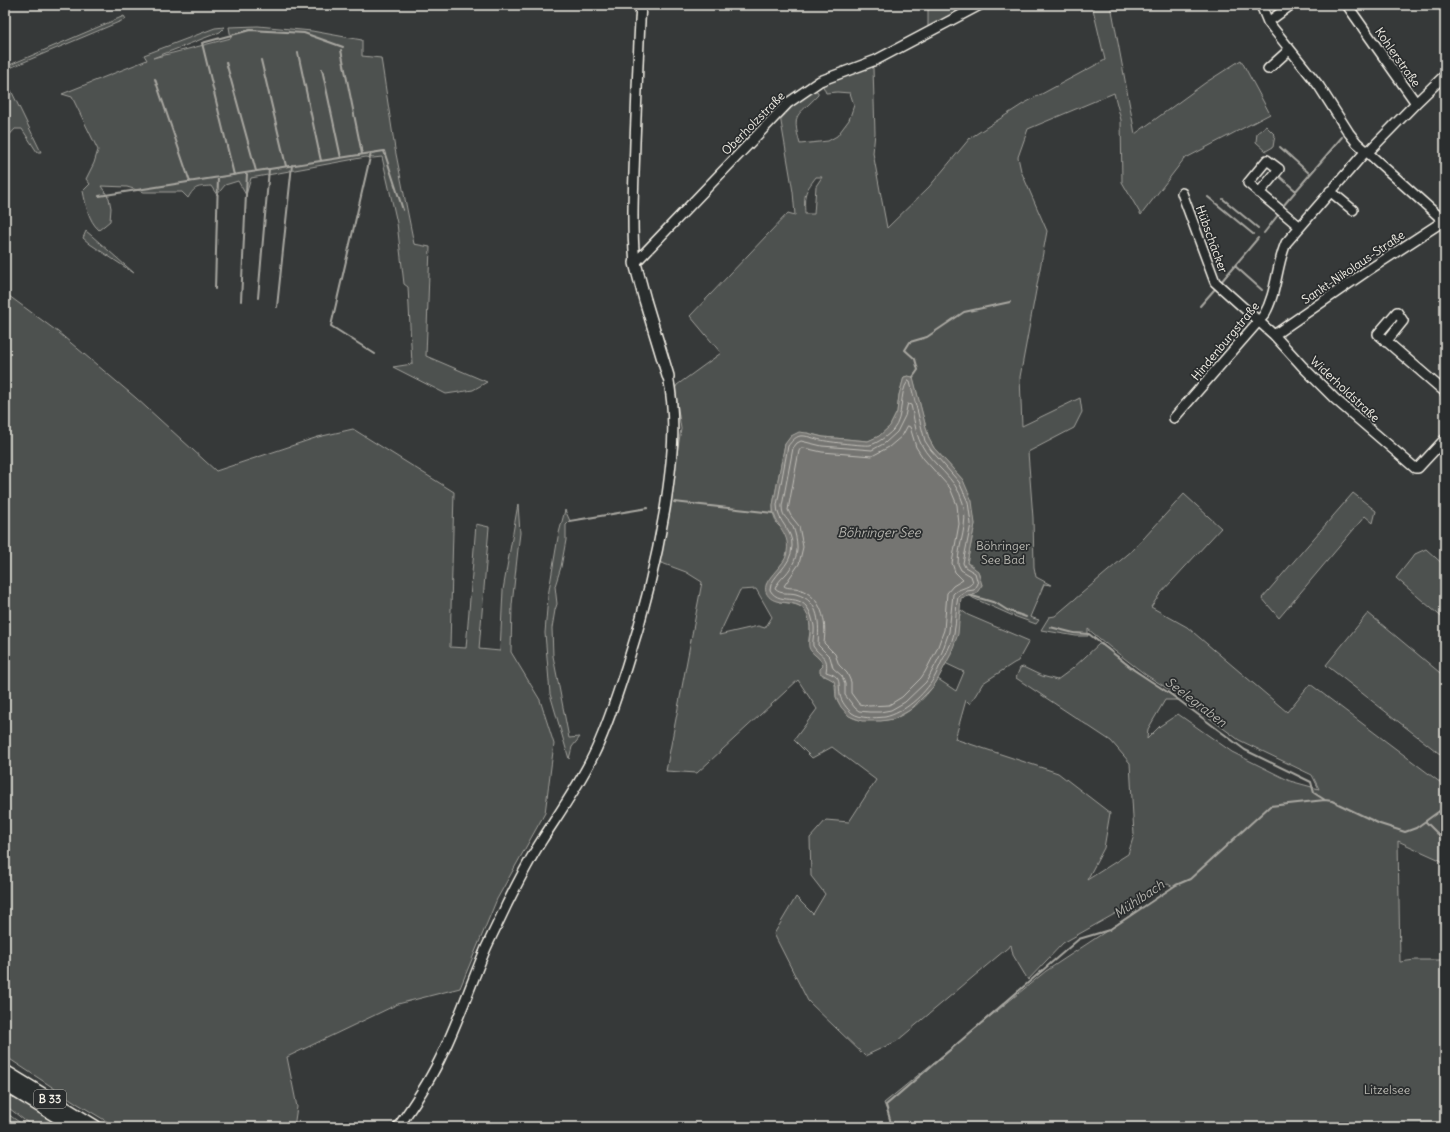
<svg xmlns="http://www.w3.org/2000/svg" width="1450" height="1132" font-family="Delius,sans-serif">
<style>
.green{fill:#4e514f;stroke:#a1a19c;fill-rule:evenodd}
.water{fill:#757572;stroke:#a8a7a1}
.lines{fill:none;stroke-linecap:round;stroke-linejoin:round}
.shore{stroke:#c1bfb9;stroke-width:1}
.stream{stroke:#a8a7a1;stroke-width:2}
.minor-casing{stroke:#f4f1e8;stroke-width:12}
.major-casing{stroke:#f4f1e8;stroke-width:14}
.highway-casing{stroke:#f4f1e8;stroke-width:16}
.minor{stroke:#2a2d2e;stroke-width:9}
.major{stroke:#2a2d2e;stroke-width:11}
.highway{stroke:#2a2d2e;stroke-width:13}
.labels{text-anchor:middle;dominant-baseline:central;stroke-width:3.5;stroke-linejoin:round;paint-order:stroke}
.shield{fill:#2a2d2e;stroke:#b7b6b0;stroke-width:1}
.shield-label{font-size:11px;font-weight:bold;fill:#f4f1e8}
.street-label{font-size:12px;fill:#f4f1e8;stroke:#2a2d2e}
.park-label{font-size:12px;fill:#bab9b2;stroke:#2a2d2e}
.water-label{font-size:13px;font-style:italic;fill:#b4b3ad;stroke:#2a2d2e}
</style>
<rect width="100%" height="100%" fill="#363939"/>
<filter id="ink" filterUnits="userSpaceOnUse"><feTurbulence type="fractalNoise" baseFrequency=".025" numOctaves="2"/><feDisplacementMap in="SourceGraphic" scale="8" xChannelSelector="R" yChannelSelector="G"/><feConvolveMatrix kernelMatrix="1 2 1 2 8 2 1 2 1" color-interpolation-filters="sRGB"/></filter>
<g filter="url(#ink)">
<path class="green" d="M928,5H979L928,32Z
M1092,5H1111L1135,134L1205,83L1241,60L1270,114L1184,159L1141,215L1122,182L1121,120L1114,93L1028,129L1018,157L1021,171L1047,231L1020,377L1022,426L1080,398L1082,412L1074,428L1028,452L1033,518L1034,567L1036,577L1051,585L1044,584L1030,617L1039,620L1036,624L1011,615L973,598L969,595L976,593L982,585L973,566L967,563L975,524L963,480L934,448L929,439L913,378L908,376L904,377L899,395L897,412L890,426L880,436L868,441L823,437L807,433L785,444L773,505V513L777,524L785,532L789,546L786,558L766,585L779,602C800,604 810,606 810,631C810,635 808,639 809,643C810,652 817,656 823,663V676C838,679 834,684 836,696C837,702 843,709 848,714C853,720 860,720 868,720C876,721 884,721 892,719C911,714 928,695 938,679L956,691L964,672L945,663L950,656L961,610L968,615L1029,641L1018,661L1014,663L983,683L970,704L966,700L955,739L1058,773L1110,813L1104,848L1087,880L1128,854L1134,835L1130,763L1111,741L1016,678L1020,668L1023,667L1042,676L1057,680L1072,669L1099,644L1106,647L1135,670L1178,700H1165L1148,729L1147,739L1160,726L1178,714L1232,752L1290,781L1319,789L1312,775L1239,740L1181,697L1146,675L1111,648L1088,629V636H1076L1041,630L1049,617L1055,616L1134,549L1184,494L1221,528L1160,594L1151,607L1187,627L1287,712L1310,684L1445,786V864L1440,860L1398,841L1400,962L1415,960H1445V1127H893L884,1103L1046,971L1173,887L1168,884L1063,943L1028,980L1013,955L1011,945L897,1041L865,1056L808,1001L774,934L796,897L813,914L825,894L811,876L810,838L826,820L849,822L876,780L832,747L812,758L794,740L817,709L798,680L697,773L666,771L702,582L686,572L659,562L681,429L675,389L677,385L721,353L690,316L788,213L795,215L793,192L780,116L789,105L813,89L818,92V95C798,117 791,111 800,144L828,141L837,136L849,120L854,105L850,93L837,92L826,93L823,86L827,82L870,65L873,68L875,133L873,153L887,228L929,187L970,138L1023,104L1105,60ZM816,177H822L816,186L814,214H805C804,194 804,193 816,177ZM756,589L772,617L765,628L758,626L719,635L740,590Z
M124,16L126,19L5,70V67Z
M258,26L312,31L362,40V56L381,58L395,149L414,244L430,247L426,356L487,382L473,390L446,394L393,367L412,364L408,287L404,284L397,223L382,157L373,158L366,157L251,178L246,195L238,181L225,185L217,195L211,186C197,187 195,186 188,198L182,192H144L127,187L101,186L109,198L111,208L110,221L99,230C88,220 86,205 83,191L90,184L86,179L94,163L98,150L72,97L62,94L147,60L144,55L215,28L225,27L220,32L153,58L231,38L229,27Z
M5,78L41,152H37L22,129H15L5,140Z
M1266,126L1275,135L1273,147L1266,151L1256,142L1257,133Z
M86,231L92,236L134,273L90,244L83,238Z
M5,293L58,332L136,398L216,471L318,437L353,429L454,492L450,647L466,648L476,524L489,527L479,649L500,651L503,590L518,504L520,533L518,549L512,605L511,652L540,700L554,744L545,813L497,899L460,988L398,1004L287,1057L297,1107L294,1127H116L78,1104L5,1056Z
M1353,493L1376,511L1373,523L1365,516L1279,618L1262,598Z
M565,510L570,521L566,525V540L561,567L555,586L557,604L555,610L552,628L553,656L569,738L580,737L572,747L569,759L550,694L545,633L548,596L558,537Z
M1426,549L1445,566V620L1396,578L1415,554Z
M1368,613L1445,677V758L1326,665Z
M5,1091L62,1127H33L5,1105Z
M5,1112L26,1127H5Z"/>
<path class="water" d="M908,376L913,377L929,439L934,448L963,480L972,501L975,524L967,563L978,571L982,585L976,594L961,598L958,634L950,656L938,679L933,687L910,710L894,719L881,721H862L849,716L841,707L836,697V686L834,681L820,673V669L823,666C822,657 811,655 809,647C808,643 810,639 810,635C811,625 809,613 801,607C791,599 772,607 766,592C762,580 783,567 786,556C793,532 773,528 773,505L785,444L791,436L799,432L807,433L823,437L868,441L879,436L890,426L897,412L899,395L904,377Z"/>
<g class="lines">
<path class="shore" d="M908,381L910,382L925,441L931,450L959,482L968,502L971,524L963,563L965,567L975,573L978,584L974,590L967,591L958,597C955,608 957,621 954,633C952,643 947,652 942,661C939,667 937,673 934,678C924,695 904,713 885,717C875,718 860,719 852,713C847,709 841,701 840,695C838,681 842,677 826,672C829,655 821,658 813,646C812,638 816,630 813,622C805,586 781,609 770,590C770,576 792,567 792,546C793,529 777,523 777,505L788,446C791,442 795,437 800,436C806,435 815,439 821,440C828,442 865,446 870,445C878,443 887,436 893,430C905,416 898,394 908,381Z
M908,404L911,405C914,417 915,432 921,444C932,466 956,476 963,503C969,525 958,543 958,564L961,570L971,576L973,582C968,589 958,588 953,594L949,632L942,652L930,675L926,682L905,702L891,710L880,712H869L859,711L855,708L845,695V684L842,676L833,668L830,657L818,645C819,625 821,601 796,594C788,592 781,595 775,589C777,583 781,579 786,574C792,567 798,556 797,546C797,540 795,532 793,527C788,518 782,518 782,506L793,448L797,443L801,441L822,446L872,450L885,443L897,432L905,416Z
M908,426L910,427L916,447L923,458L950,488L957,505L959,524L952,563L955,572L963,580L953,586L947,593L944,630L937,649L925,672L921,678L902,697L889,705L869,706L859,704L851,693V682L847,673L839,665L835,654L824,643C827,621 822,597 799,589C794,587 788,589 784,586L799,564L803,547L799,526L791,516L788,510L799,451L801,448H804L822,452L872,456L889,447L902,436Z"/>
<path class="stream" d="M341,50L362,154
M298,53L321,161
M261,60L286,166
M226,62L256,171
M322,69L341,158
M155,79L190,182
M1280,147L1310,174
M371,153L331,326L375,354
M234,175L202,43L250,30L304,33L343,47
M1279,176L1296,191
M99,196L384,151L403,210
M1208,197L1253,234
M1223,199L1258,228
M1283,206L1342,137
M1264,233L1278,215
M1235,266L1262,290
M1221,282L1258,238
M215,289L218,177
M258,298L269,169
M241,301L247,173
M1200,306L1214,290
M277,307L292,165
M913,377L918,370L915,359L905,350L910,342L927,337L964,312L1010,302
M674,502L773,513
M570,521L648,508
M969,595L996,603L1007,610L1026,617
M1050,627L1074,633L1089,634L1134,670L1172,695L1245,750L1311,782L1314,793L1325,800
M1426,822L1445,841
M892,1127L886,1105L1079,939L1109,930L1176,885L1190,879L1270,806L1325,800L1332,801L1380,824L1405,832L1416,828L1445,807"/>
<g class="minor-casing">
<path id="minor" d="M1261,5L1268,22L1319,86L1349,133L1357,143L1445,222
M1347,5L1416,103
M1268,22L1291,5
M1268,69L1289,50
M1330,191L1353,210
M1182,193L1215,282L1274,335L1303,367L1335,399L1415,468H1418L1445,439
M1259,193L1279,169L1267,160L1248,183L1300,227
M635,263L788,103L820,81L876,60L980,5
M635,263C631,222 634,182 635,142C637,96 638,50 641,5
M1274,335L1367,271L1445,220
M1386,342L1403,321L1397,312L1378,334L1445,392
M1174,418L1264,315C1277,293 1276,266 1286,243L1366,151L1371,149L1416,103L1445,75
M398,1127C413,1106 427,1085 439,1061C457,1025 470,986 486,948C493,933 500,919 507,904C518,882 529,860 542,840C560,812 579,785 593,756C607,728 616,698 626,668C643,616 656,563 665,509C672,463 677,422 668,376"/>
</g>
<g class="major-casing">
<path id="major" d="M635,263L645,300L668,376"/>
</g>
<g class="highway-casing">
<path id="highway" d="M5,1072L95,1127
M5,1084L75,1127"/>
</g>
<use href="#minor" class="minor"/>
<use href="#major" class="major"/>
<use href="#highway" class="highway"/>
</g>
</g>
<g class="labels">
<rect class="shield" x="34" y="1090" width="32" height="18" rx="3"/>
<g class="shield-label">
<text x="50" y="1099">B 33</text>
</g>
<g class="street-label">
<text transform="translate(1398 57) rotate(55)">Kohlerstraße</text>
<text transform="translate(753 123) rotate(-45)">Oberholzstraße</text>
<text transform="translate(1212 239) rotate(70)">Hübschäcker</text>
<text transform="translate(1353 267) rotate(-34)">Sankt-Nikolaus-Straße</text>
<text transform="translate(1225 341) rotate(-50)">Hindenburgstraße</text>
<text transform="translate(1345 389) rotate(43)">Widerholdstraße</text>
</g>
<g class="park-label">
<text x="1003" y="545">Böhringer<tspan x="1003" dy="14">See Bad</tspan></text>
<text x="1387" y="1089">Litzelsee</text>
</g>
<g class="water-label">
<text x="879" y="532">Böhringer See</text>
<text transform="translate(1196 702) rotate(37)">Seelegraben</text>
<text transform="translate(1139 899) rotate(-34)">Mühlbach</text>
</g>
</g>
<rect width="1450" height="1132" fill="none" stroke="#2a2d2e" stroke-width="20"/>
<rect x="10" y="10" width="1430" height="1112" fill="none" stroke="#f4f1e8" stroke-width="1.5" filter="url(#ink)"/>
</svg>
